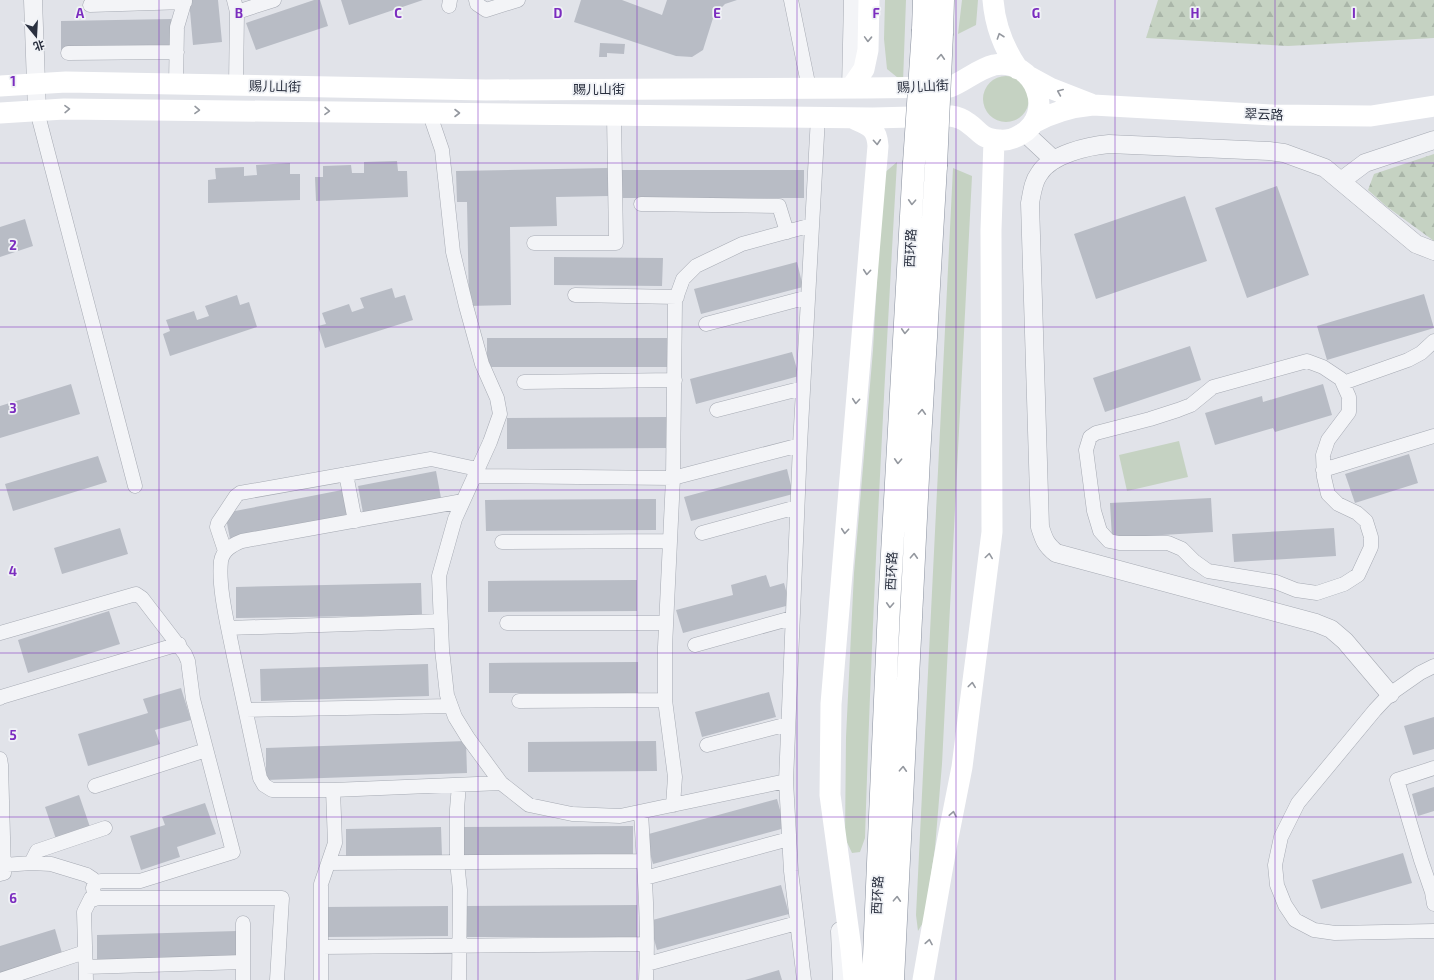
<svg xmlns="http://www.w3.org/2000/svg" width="1434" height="980" font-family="'Exo 2','Noto Sans SC',sans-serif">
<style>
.green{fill:#c5d2c2}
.forest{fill:url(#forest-firs)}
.building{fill:#b8bcc5}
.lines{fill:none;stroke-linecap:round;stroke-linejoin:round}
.minor-casing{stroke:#a6aab3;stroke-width:15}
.tertiary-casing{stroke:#a6aab3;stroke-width:19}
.trunk-casing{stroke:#89909e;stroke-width:23}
.minor{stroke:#f3f4f7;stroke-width:14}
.tertiary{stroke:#f3f4f7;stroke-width:18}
.secondary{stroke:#fff;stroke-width:21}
.trunk{stroke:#fff;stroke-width:22}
.trunk-bridge-casing{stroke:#89909e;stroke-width:23;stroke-linecap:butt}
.trunk-bridge{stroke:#fff;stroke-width:22}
.oneway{stroke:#94989f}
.grid{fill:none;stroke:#7b2cbf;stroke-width:1;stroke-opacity:0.55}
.labels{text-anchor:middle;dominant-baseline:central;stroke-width:3.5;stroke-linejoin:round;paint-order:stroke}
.street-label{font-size:13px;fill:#2a303f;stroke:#f0f2f6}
.grid-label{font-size:13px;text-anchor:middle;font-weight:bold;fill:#7b2cbf;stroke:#f0f2f6;stroke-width:3.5;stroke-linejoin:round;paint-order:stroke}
</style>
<defs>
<pattern id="forest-firs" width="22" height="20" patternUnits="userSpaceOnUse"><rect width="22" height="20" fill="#c5d2c2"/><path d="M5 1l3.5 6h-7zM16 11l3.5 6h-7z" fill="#a9b5a8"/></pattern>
</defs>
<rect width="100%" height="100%" fill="#e1e3e9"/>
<path class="green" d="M885,0H906L903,82L887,69L884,39Z
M962,0H978L976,25L958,34Z
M983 99a23 23 0 1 1 46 0a23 23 0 1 1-46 0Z
M897,162C884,387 872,613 865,838L860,852L852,853L845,838L846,737L854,573L873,350L883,174Z
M953,168L972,176L942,764L935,848L924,921L918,931L916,915Z
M1179,441L1188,477L1127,491L1119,455Z"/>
<path class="forest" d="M1158,0H1434V38L1288,46L1146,38Z
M1434,154V241L1386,206L1368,190L1374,174Z"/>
<path class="building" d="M189,0H218L222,42L193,45Z
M314,0H320L328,26L256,50L246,23Z
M341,0H423L349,25Z
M581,0H622L662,15L667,0H737L725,4L714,15L703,50L692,57L676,56L574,22Z
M171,19V49L61,51V21Z
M600,43L625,44L624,54L607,53V57H599Z
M397,161L398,171H407L408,197L316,201L315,177H323V166L351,165L352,173H364V162Z
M290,163V174H300V200L208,203V180L216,179L215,168L244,167V176L257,175L256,165Z
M608,168V196L556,197L557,226L510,227L511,305L469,306L467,202H457L456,171Z
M620,170H804V198H620Z
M1277,186L1309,275L1247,298L1215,208Z
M1185,196L1207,261L1096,299L1074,234Z
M25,219L33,246L0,257V227Z
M554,257L663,258L662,286L554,285Z
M797,262L803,287L701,314L694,289Z
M392,288L395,298L405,295L413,320L325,348L318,326L326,324L322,313L349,304L352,312L364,308L360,298Z
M1424,294L1434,328L1327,360L1317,326Z
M237,295L240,305L249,302L257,327L170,356L163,334L170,331L166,320L194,311L197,320L209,316L205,306Z
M487,338H673L672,367H487Z
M1190,346L1201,380L1105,412L1093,378Z
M792,352L799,376L696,404L690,379Z
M71,384L80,414L0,438V406Z
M1323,384L1332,415L1275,432L1273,428L1215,445L1205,413L1262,396L1263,402Z
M667,417L668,448L507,449V418Z
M1409,454L1418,483L1355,503L1345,474Z
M98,456L107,482L13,511L5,484Z
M787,469L793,494L691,521L684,497Z
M436,471L441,498L363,513L358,486Z
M342,490L347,516L230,539L225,513Z
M1211,498L1213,532L1112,538L1110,503Z
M656,499V530L486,531L485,500Z
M120,528L128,554L62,574L54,548Z
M1334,528L1336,556L1234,562L1232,534Z
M766,575L770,587L784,583L790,605L683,633L676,610L733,595L731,585Z
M637,580V611L488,612V581Z
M421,583L422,615L236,618V587Z
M109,611L120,644L28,673L18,640Z
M638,662V693H489V663Z
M428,664L429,696L261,701L260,669Z
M181,688L191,720L155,730L160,744L88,766L78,734L148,713L143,699Z
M769,692L776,717L702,737L695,712Z
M1434,717V749L1413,755L1404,726Z
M466,741L467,773L266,780V748Z
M656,741L657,771L528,772V742Z
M1434,787V811L1418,816L1412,794Z
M79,795L90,827L56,839L45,807Z
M777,799L785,828L653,864L645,835Z
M205,803L216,834L177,847L180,857L141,870L130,836L165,825L162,817Z
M633,826V857L462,858V827Z
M441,827L442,856L346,858V829Z
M1403,853L1412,883L1321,909L1312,880Z
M781,885L789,914L657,950L649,921Z
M637,905V937H466V906Z
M448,906V936L325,937V907Z
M55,929L62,953L0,973V946Z
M237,931L238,957L97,960V935Z
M779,970L782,980H745Z"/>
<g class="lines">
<g class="minor-casing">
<path id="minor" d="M234,0L237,12
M476,0L477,4L486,10L518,0
M791,0L809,88
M90,5L185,2
M449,6L450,0
M68,53L177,52
M176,84L177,27L185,0
M236,85L237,12L274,0
M37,111L135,486
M429,112L442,150L453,252L466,306L482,364L497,398L500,414L490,442L455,519L439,576L442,649L447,695L455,717L468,738L501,783L529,805L572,814L620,816L786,781
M641,204L779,206L787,232
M534,243H616L614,115
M575,295L677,297
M706,324L808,297
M1307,361L1323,367L1341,379L1349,397V412L1328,440L1323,455L1324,477L1328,494L1338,504L1357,513L1366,521L1371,537V547L1358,575L1344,584L1317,593L1296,590L1276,582L1208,571L1194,561L1182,549L1168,543H1119L1109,541L1100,531L1094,511L1086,450L1090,437L1096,433L1150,419L1178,410L1191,405L1213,387Z
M524,382L675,380
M1343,383L1408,360L1421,353L1434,341
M717,410L803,388
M1323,470L1434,436
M346,474L355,521
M474,476L673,478L800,445
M463,501L242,541C232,545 223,550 221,561C218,588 228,626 233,652C242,694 251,736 260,778L264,785L272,790H333L501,783
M702,533L797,507
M502,542L670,541
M225,551L217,527L218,523L236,496L240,493L431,459L477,469
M507,623H666
M228,628L441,621
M0,633L136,594L142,598L185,654L188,661L193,699L233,852L140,881H101L95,883L93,888L95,899
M695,645L792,618
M1434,666L1420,673L1390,694L1375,710L1298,803L1281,837L1275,865L1277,885L1285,905L1295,920L1314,930L1335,933L1434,931
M0,698L1,697L179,644
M519,701L665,700
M246,710L451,706
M707,745L788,724
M0,759L1,765L4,873L0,874
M1434,768L1397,780L1421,860L1432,892L1434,904
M459,785L457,809V862L460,890L459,980
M95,786L206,750
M673,805L675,777L665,700V647L673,478L675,301L683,279L696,266L742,244L812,225
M641,812C644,868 649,924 646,980
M31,863L37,851L105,828
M328,863L644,861
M4,865L31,863L51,864L87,875L93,879L95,883
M645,878L789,839
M321,947L647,944
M647,964L797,923
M86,967L243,962
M0,980L85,952
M86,980L84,912L91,898H282L277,980
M243,980V923
M321,980V884L335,843L333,790
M804,980L791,871L786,781L800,445L818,117"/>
</g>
<g class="tertiary-casing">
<path id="tertiary" d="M33,0L37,111
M851,88L853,0
M1025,133L1054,160
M1341,181L1365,163L1434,140
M1390,694L1345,641L1331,629L1316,623L1056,553C1046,545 1044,540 1040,527L1030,203C1032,193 1033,182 1039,174C1051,154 1088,146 1109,144L1269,151L1284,153L1325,168L1416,244L1434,251
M840,931L842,980"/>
</g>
<g class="trunk-casing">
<path id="trunk" d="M923,30L924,0
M942,33L943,0
M873,980L889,607L914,163
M893,980L919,457L936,166"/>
</g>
<use href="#minor" class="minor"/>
<use href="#tertiary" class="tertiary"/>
<path class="secondary" d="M993,0C995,26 1003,47 1018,69
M1028,76L1050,88L1091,104
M0,86L66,82L486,90L866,88L950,87C965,81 978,69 994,65C1035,57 1057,115 1020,135C1013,139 1006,141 999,140C981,139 981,132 968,123C963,119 958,117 951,116L873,118L64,109L0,113
M851,88L864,69L868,50L869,0
M852,118C868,125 877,127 878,146L831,704L830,795L851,949L854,980
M1033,123C1053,112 1071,107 1093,105L1273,115L1371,116L1434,106
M923,980L946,848L962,767L992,532L991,230L994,140"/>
<use href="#trunk" class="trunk"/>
<g class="trunk-bridge-casing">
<path id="trunk-bridge" d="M914,163L923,30
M936,166L942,33"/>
</g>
<use href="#trunk-bridge" class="trunk-bridge"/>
</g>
<defs><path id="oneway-chevron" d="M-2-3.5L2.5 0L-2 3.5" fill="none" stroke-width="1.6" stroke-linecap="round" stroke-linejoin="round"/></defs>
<g class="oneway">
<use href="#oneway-chevron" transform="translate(1000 36) rotate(-109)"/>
<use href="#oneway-chevron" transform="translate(868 39) rotate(92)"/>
<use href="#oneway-chevron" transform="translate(941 57) rotate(-87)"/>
<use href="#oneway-chevron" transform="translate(1060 92) rotate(-157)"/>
<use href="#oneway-chevron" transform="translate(67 109) rotate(-1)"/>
<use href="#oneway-chevron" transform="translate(197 110) rotate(1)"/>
<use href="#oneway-chevron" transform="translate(327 111) rotate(1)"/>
<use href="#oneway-chevron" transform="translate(457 113)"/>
<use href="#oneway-chevron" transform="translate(877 142) rotate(86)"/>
<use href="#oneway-chevron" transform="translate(912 202) rotate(93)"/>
<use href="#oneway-chevron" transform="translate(867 272) rotate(95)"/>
<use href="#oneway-chevron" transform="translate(905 331) rotate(93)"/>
<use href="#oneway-chevron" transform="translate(856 401) rotate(95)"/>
<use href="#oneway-chevron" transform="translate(922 412) rotate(-87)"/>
<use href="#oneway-chevron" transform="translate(898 461) rotate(93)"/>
<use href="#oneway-chevron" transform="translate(845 531) rotate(95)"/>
<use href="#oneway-chevron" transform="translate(914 556) rotate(-87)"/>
<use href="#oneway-chevron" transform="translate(989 556) rotate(-82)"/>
<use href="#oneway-chevron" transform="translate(890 605) rotate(93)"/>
<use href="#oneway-chevron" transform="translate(972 685) rotate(-83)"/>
<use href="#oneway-chevron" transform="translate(903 769) rotate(-87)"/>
<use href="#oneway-chevron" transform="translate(953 814) rotate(-79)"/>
<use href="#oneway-chevron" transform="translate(897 899) rotate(-87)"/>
<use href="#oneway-chevron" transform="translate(929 942) rotate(-80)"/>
</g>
<path class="grid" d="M159,0V980M319,0V980M478,0V980M637,0V980M797,0V980M956,0V980M1115,0V980M1275,0V980M0,163H1434M0,327H1434M0,490H1434M0,653H1434M0,817H1434"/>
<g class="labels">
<g class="street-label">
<text transform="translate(275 86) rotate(1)">赐儿山街</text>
<text transform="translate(923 86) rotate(-3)">赐儿山街</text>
<text x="599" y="89">赐儿山街</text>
<text transform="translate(1264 114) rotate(2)">翠云路</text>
<text transform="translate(910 248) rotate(-87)">西环路</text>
<text transform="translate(891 571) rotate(-87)">西环路</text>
<text transform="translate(877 895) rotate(-87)">西环路</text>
</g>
</g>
<g class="grid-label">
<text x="80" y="18">A</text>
<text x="239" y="18">B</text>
<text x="398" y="18">C</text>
<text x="558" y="18">D</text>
<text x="717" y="18">E</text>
<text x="876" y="18">F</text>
<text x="1036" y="18">G</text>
<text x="1195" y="18">H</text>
<text x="1354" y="18">I</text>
<text x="13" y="86">1</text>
<text x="13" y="250">2</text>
<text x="13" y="413">3</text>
<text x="13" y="576">4</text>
<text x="13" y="740">5</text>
<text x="13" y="903">6</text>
</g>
<g transform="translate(36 36) rotate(162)" stroke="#f0f2f6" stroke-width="3" paint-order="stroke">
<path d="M0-3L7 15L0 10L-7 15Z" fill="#2a303f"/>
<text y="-6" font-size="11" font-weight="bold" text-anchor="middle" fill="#2a303f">北</text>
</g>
</svg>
